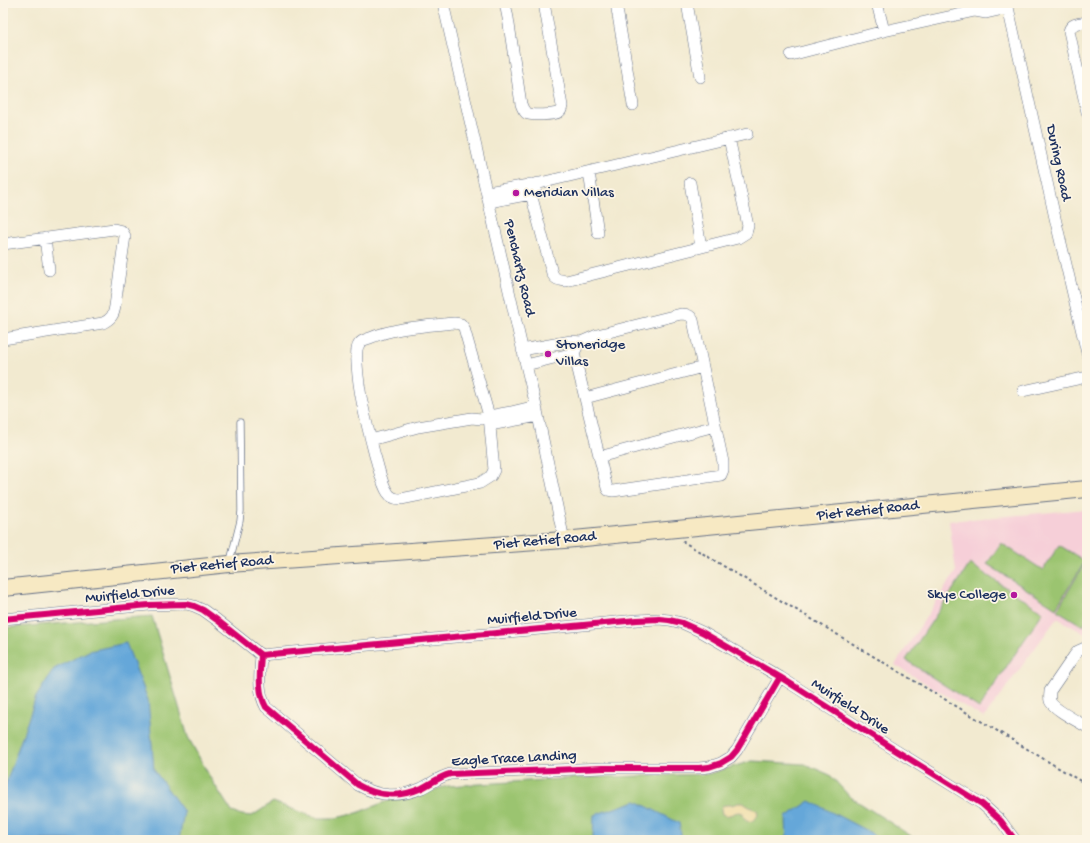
<svg xmlns="http://www.w3.org/2000/svg" width="1090" height="843" font-family="'Gochi Hand',sans-serif">
<style>
.built{fill:#f6cfd8}
.green{fill:#9bc470;stroke:#5b7a67}
.sand{fill:#eeda9e;stroke:#84847e}
.water{fill:#65a7d9;stroke:#406b9c}
.lines{fill:none;stroke-linecap:round;stroke-linejoin:round}
.lane-casing{stroke:#667086;stroke-width:7}
.street-casing{stroke:#667086;stroke-width:12}
.secondary-casing{stroke:#667086;stroke-width:18}
.path{stroke:#667086;stroke-width:2;stroke-dasharray:3 3;stroke-linecap:butt}
.lane{stroke:#fff;stroke-width:5.5}
.street{stroke:#fff;stroke-width:11}
.secondary{stroke:#f7e9c3;stroke-width:16}
.cycleway-casing{stroke:#fcf5e5;stroke-width:8}
.cycleway{stroke:#d6006c;stroke-width:6}
.poi-dot{fill:#b5179e;stroke:#fcf5e5;stroke-width:1.5}
.labels{text-anchor:middle;dominant-baseline:central;stroke-width:3.5;stroke-linejoin:round;paint-order:stroke}
.street-label{font-size:15px;fill:#1b2f5e;stroke:#fcf5e5}
.poi-label{font-size:15px;fill:#1b2f5e;stroke:#fcf5e5;text-anchor:start}
</style>
<rect width="100%" height="100%" fill="#fcf5e5"/>
<filter id="ink" filterUnits="userSpaceOnUse"><feTurbulence type="fractalNoise" baseFrequency=".025" numOctaves="2"/><feDisplacementMap in="SourceGraphic" scale="8" xChannelSelector="R" yChannelSelector="G"/><feConvolveMatrix kernelMatrix="1 2 1 2 8 2 1 2 1" color-interpolation-filters="sRGB"/></filter>
<filter id="wash" filterUnits="userSpaceOnUse"><feTurbulence type="fractalNoise" baseFrequency=".012" numOctaves="4" result="noise"/><feDisplacementMap in="SourceGraphic" scale="16" xChannelSelector="R" yChannelSelector="G"/><feGaussianBlur stdDeviation="0.9" result="paint"/><feColorMatrix in="noise" values="0 0 0 0 0 0 0 0 0 0 0 0 0 0 0 0 0 1.4 0 .05"/><feComposite in="paint" operator="in"/></filter>
<g filter="url(#wash)">
<rect width="100%" height="100%" fill="#f2ead0"/>
<path class="built" d="M1087,509V635L1057,618L984,718L895,665L956,571L949,521Z"/>
<path class="green" d="M1001,543L1043,570L1059,545L1085,561L1056,608L987,564Z
M1085,563L1087,564V619L1083,626L1057,610Z
M970,564L1043,612L979,708L906,660Z
M152,616L188,737L211,779L232,812L242,815L252,816L273,802L317,818H336L357,813L387,801L448,786L575,778L708,774L752,761L805,764L830,775L849,796L911,836L915,840H3V628Z"/>
<path class="sand" d="M738,803H743L751,808L757,810L758,815C753,823 744,825 743,813C735,809 730,819 722,814L721,809L722,806C728,804 732,806 738,803Z"/>
<path class="water" d="M126,643L148,700L152,745L154,770L184,812L179,840H3V792L36,697L54,669L89,651Z
M636,801L679,823L682,840H595L593,837L594,815Z
M810,801L871,833L878,840H787L786,817Z"/>
</g>
<g filter="url(#ink)">
<g class="lines">
<g class="lane-casing">
<path id="lane" d="M230,561L240,521L241,511L240,422"/>
</g>
<g class="street-casing">
<path id="street" d="M443,3L526,365L536,406L564,540
M505,3L508,18L521,104C522,107 523,110 526,113C531,116 554,115 559,112C562,110 561,109 562,106L544,3
M616,3L633,105
M687,3L700,77
M877,3L884,31
M1007,3L1055,218L1087,353
M1087,22C1080,23 1071,23 1069,31L1087,112
M791,55L884,31L975,11L986,13L1008,8
M589,172L598,233
M690,183L701,247
M530,184L531,194L552,273C555,280 559,280 566,281L738,238L746,233L748,226L729,138
M487,192L540,183L747,134
M489,202L531,194L536,188
M45,238L49,270
M3,244L114,229L122,231L125,236L115,306C114,315 111,319 103,323L3,339
M454,323L461,324L464,328L489,416L494,470L491,476L480,483L401,499C396,499 391,498 388,493C381,483 379,468 375,456C367,425 359,396 357,364C357,357 355,348 360,343C362,340 367,339 370,338C396,327 426,326 454,323Z
M522,350L571,341L581,342L597,335L681,314C687,314 691,315 693,320L723,462V470L721,475L613,491L608,490L607,488L571,341
M526,365L574,353L577,347
M1023,391L1087,377
M585,398L703,367
M490,425L538,416
M371,440L418,427L472,418L481,419L489,416L511,412L536,406
M599,457L715,426
M3,619L149,605L186,604L194,606L203,610L217,620L261,655L637,620L659,619L669,620L682,623L702,632L780,677L887,745L982,804L1001,821L1015,840
M1087,647L1078,651L1074,656L1050,691C1050,694 1049,697 1050,701C1053,709 1079,722 1087,727
M261,655C260,672 257,691 266,707L358,785C379,797 399,798 422,788C432,783 439,777 450,774L603,768H699L709,767L721,763L731,757L737,750L780,677"/>
</g>
<g class="secondary-casing">
<path id="secondary" d="M3,588L229,564L564,540L1087,489"/>
</g>
<path class="path" d="M682,541L1087,785"/>
<use href="#lane" class="lane"/>
<use href="#street" class="street"/>
<use href="#secondary" class="secondary"/>
<g class="cycleway-casing">
<path id="cycleway" d="M3,619L149,605L186,604L194,606L203,610L217,620L261,655L637,620L659,619L669,620L682,623L702,632L780,677L887,745L982,804L1001,821L1015,840
M261,655C260,672 257,691 266,707L358,785C379,797 399,798 422,788C432,783 439,777 450,774L603,768H699L709,767L721,763L731,757L737,750L780,677"/>
</g>
<use href="#cycleway" class="cycleway"/>
</g>
</g>
<g class="poi-dot">
<circle cx="516" cy="193" r="4"/>
<circle cx="548" cy="354" r="4"/>
<circle cx="1014" cy="595" r="4"/>
</g>
<g class="labels">
<g class="street-label">
<text transform="translate(1058 163) rotate(78)">During Road</text>
<text transform="translate(519 268) rotate(77)">Penchartz Road</text>
<text transform="translate(868 511) rotate(-6)">Piet Retief Road</text>
<text transform="translate(545 541) rotate(-5)">Piet Retief Road</text>
<text transform="translate(222 565) rotate(-5)">Piet Retief Road</text>
<text transform="translate(130 595) rotate(-5)">Muirfield Drive</text>
<text transform="translate(532 617) rotate(-5)">Muirfield Drive</text>
<text transform="translate(850 707) rotate(33)">Muirfield Drive</text>
<text transform="translate(514 759) rotate(-3)">Eagle Trace Landing</text>
</g>
<g class="poi-label">
<text x="524" y="193">Meridian Villas</text>
<text x="556" y="345">Stoneridge<tspan x="556" dy="17">Villas</tspan></text>
<text x="1006" y="595" text-anchor="end">Skye College</text>
</g>
</g>
<rect width="1090" height="843" fill="none" stroke="#fcf5e5" stroke-width="16"/>
</svg>
